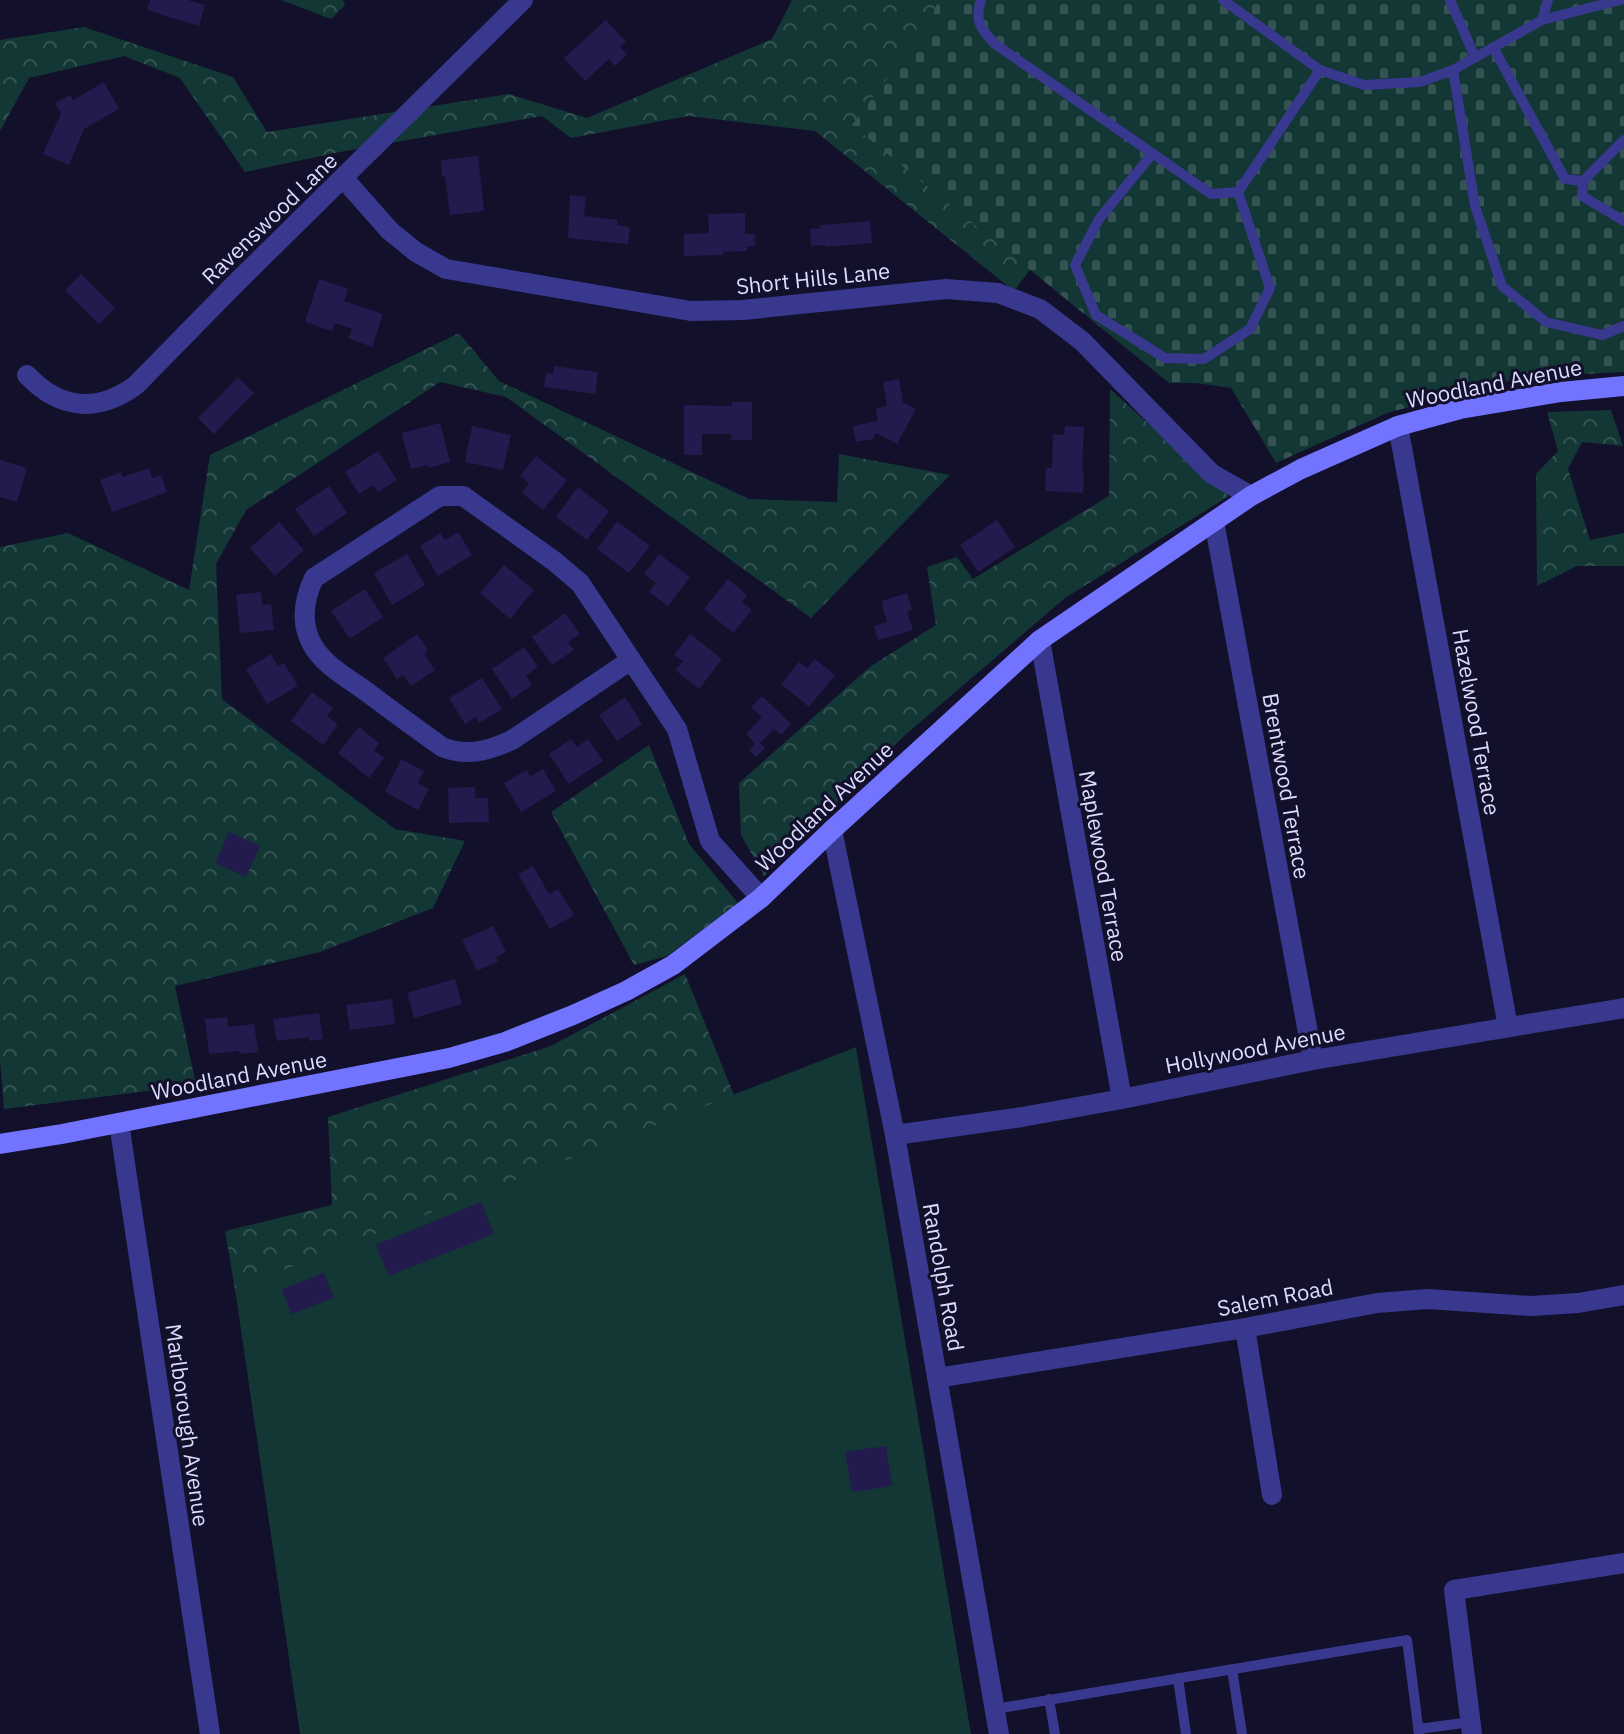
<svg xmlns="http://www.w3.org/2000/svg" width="1624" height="1734" font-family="'IBM Plex Sans',sans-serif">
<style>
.green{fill:#123734}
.forest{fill:url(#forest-crowns)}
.cemetery{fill:url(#cemetery-stones)}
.building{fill:#231a4e}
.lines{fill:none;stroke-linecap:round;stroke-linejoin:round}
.lane{stroke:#38388e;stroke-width:10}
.street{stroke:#38388e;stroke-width:20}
.secondary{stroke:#7274ff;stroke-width:20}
.labels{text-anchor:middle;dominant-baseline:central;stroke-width:6;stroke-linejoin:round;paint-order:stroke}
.street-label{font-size:22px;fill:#dddbff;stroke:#13102c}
</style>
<defs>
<pattern id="forest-crowns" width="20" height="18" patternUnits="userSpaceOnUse" patternTransform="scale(2)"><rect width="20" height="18" fill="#123734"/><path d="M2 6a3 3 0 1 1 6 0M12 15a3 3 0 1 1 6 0" fill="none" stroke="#345352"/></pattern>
<pattern id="cemetery-stones" width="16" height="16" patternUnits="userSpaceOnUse" patternTransform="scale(2)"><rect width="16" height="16" fill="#123734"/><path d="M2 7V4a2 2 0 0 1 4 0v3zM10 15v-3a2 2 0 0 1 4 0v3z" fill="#345352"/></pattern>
</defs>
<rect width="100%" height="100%" fill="#13102c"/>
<path class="green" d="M856,1047L971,1734H300L235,1289Z"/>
<path class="forest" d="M281,0H343L345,5L331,19Z
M792,0H938L932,18L1038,259L1014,291L815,131L688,116L571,138L542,116L340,152L245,172L180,78L124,56L29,78L0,131V40L84,27L233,77L267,132L509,94L587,118L772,39Z
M459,333L499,381L749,499L837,502L839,454L950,475L811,618L506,397L440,382L246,510L216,564L222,699L395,829L465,841L433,908L320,952L175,986L196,1085L4,1109L0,1059V547L68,533L189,590L210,455Z
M1110,389L1229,496L1065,598L904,736L764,876L741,835L739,783L871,666L936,625L927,567L957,557L973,579L1109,496Z
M1611,410L1623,446L1582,442L1568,469L1590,540L1624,533V566H1577L1537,586L1536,474L1558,451L1547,412Z
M649,745L689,844L738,903L667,956L634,965L551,812Z
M685,974L734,1095L235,1289L225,1231L332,1205L328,1117L551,1046Z"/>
<path class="cemetery" d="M938,0H1624V372L1522,377L1387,413L1276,463L1231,388L1196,383H1169L852,125L932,18Z"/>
<path class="building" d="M150,0H188L205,5L199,26L147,10Z
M606,20L626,42L620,47L627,55L615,66L609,59L585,81L564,58Z
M104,82L119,109L84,129L69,165L43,154L61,113L55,103L70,95L73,100Z
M478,156L484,211L450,215L445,176L442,177L441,160Z
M570,195L586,197L584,216L618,220L617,225L630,227L628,244L568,238Z
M745,213V234H755V246H747V251L723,252V255L684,256V234L709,233L708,214Z
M870,221L872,243L825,247V245L811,246L810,229L821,228L820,225Z
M81,274L115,308L99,324L65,290Z
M319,279L348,289L344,301L383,314L372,347L348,338L352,329L335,323L332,331L305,322Z
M554,366L598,372L595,394L544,387L546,373L553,374Z
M238,377L254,393L214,434L198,418Z
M899,379L903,402L916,409L897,444L876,433L873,439L856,442L853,426L878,421L876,408L887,406L883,382Z
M732,402H752V440H731V434H702V455H684V405L732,406Z
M440,423L450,462L429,468L428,465L411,469L402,433Z
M472,426L511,435L503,470L465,462Z
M1065,426L1084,427L1082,470L1084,471L1083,493L1045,491L1046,468H1052L1053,434L1064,435Z
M378,451L397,480L378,492L373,485L359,494L345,472Z
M536,456L567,480L543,510L522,493L529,483L520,476Z
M0,460L27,468L17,502L0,497Z
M149,468L152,478L161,475L167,492L112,512L100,480L121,472L123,477Z
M329,486L347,513L314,536L295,509Z
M578,487L609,511L587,540L556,517Z
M997,520L1015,547L978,572L960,545Z
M617,521L650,546L629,573L597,549Z
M279,522L304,550L275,576L250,548Z
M458,532L472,555L438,576L420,546L440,533L445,540Z
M407,554L425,585L392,605L374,573Z
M659,554L690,577L668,606L649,592L656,583L644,574Z
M504,565L534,590L510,619L480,593Z
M728,579L747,595L742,602L752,610L733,633L704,609Z
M365,589L383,617L350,639L331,611Z
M261,592L262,605L271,604L274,630L240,633L236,595Z
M907,593L912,610L907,611L913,630L878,640L874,626L887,622L881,601Z
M565,613L580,634L568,642L574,650L552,665L532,637Z
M417,634L428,650L424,654L435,670L411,686L403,675L397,679L383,658Z
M690,634L722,659L699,689L675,670L683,661L674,655Z
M524,647L538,667L526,676L532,685L512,699L492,669Z
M271,654L278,666L284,663L298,686L267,704L246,669Z
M815,659L835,675L809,707L781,684L799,662L807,668Z
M482,678L502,709L479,723L476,717L465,724L449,698Z
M312,692L333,708L327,716L338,725L323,745L291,721Z
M762,696L791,724L781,735L774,729L760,743L765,748L756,757L749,750L755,743L746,734L762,717L751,707Z
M625,697L642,724L617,741L599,715Z
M359,727L379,743L374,750L384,758L369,778L338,753Z
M571,739L577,747L588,739L603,761L569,784L549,754Z
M401,759L424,771L418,783L429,789L418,810L385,792Z
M543,769L556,791L521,812L504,783L527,770L530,777Z
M475,787V798H488L489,822L449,823L448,788Z
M229,832L260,846L246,877L215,863Z
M533,866L549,894L558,889L574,915L550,929L518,874Z
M493,926L506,952L496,957L498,961L477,971L462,940Z
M455,979L462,1004L414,1018L407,993Z
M392,999L395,1024L350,1030L346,1005Z
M319,1013L323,1039L309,1041V1037L277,1041L273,1019Z
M227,1017L228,1027L254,1024L258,1052L239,1054V1051L209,1054L205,1019Z
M481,1202L494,1234L389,1276L376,1245Z
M324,1273L334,1298L291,1314L282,1289Z
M886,1446L892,1486L852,1492L845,1452Z"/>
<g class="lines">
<path class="lane" d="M981,0C974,22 981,29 995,44L1211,194L1238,192L1320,70
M1223,0L1320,70L1364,85L1420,82L1453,70L1542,20L1620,0
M1450,0L1475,57
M1542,20L1548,0
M1493,47L1565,179L1583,181L1624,140
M1453,70L1475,206L1502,286L1546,322L1602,335L1624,326
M1153,153L1099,219L1075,265L1096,315L1165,358L1204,359L1250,329L1270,288L1238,192
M1583,181L1582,196L1624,221
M1232,1669L1242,1734
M1178,1678L1186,1734
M1049,1699L1055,1734
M995,1709L1407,1640L1419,1734
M1418,1729L1471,1722"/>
<path class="street" d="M344,179L390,231L416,252L446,269L691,311L743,310L946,289L998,293L1040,309L1082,341L1212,474L1251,496
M27,375C60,410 98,413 136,385L236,283L523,0
M1398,426L1508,1027
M1214,521L1313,1060
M1040,640L1122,1099
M631,660L512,740C488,751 467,757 442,747C417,729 392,711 367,692C348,678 323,665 312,644C300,622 304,599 314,578L440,496H463L554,561L580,583L677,729L710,841L761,898
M832,830L895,1135L999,1734
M119,1123L210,1734
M895,1135L1022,1117L1122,1099L1313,1060L1624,1008
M1245,1328L1272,1495
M937,1378L1245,1328L1377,1303L1428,1299L1531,1306L1578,1303L1624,1295
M1472,1734L1454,1590L1624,1563"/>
<path class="secondary" d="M0,1144L62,1134L449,1058L505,1042L573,1015L626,991L673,965L761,898L832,830L1040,640L1251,496L1301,469L1398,426L1460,409L1561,392L1624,386"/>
</g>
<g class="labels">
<g class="street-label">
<text transform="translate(269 218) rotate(-44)">Ravenswood Lane</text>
<text transform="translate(813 278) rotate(-6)">Short Hills Lane</text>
<text transform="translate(1494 383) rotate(-11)">Woodland Avenue</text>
<text transform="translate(1477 722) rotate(80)">Hazelwood Terrace</text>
<text transform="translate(1287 786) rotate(80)">Brentwood Terrace</text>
<text transform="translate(824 806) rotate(-43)">Woodland Avenue</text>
<text transform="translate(1104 866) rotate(80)">Maplewood Terrace</text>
<text transform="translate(1255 1048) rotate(-11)">Hollywood Avenue</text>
<text transform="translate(239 1075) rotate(-11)">Woodland Avenue</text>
<text transform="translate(944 1277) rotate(80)">Randolph Road</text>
<text transform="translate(1275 1297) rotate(-11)">Salem Road</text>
<text transform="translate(188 1425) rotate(82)">Marlborough Avenue</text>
</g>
</g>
</svg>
